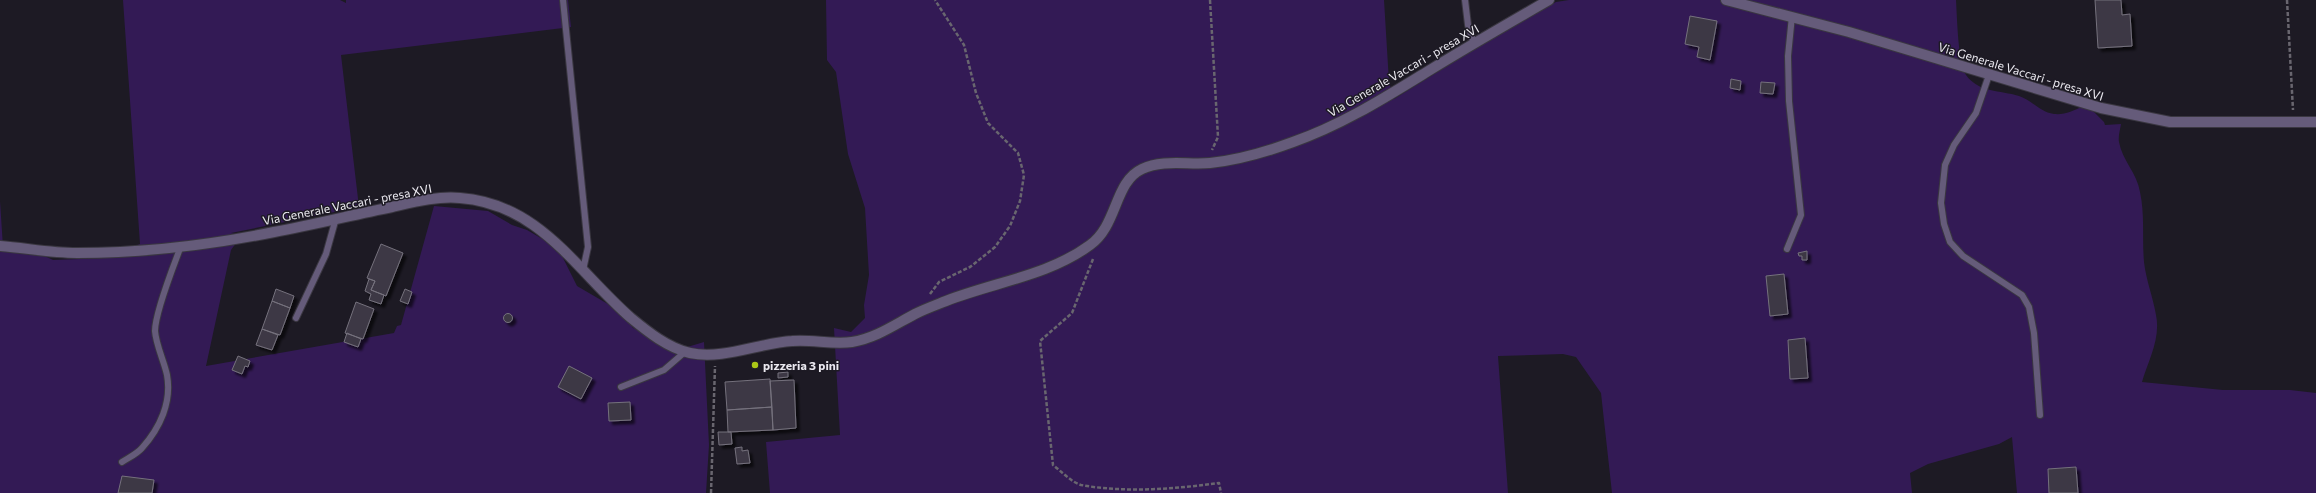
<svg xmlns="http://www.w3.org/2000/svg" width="2316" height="493" font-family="Commissioner,sans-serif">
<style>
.green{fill:#331a55}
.building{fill:#3d3944;stroke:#75717d;filter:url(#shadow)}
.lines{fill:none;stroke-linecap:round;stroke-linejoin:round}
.lane-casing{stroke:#3a3741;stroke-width:8}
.street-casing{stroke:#3a3741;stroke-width:12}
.path{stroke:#69666f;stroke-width:2.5;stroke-dasharray:4 2;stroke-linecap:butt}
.lane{stroke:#655b7a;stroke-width:6}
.street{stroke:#655b7a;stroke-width:10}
.poi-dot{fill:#aac717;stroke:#1d1a24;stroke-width:1.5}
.labels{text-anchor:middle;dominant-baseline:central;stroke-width:3;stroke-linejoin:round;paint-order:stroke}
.street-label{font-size:12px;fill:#ebe9f0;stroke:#1d1a24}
.poi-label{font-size:12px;font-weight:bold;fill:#ebe9f0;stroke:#1d1a24;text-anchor:start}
</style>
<defs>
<filter id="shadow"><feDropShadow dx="3.5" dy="3.5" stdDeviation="1" flood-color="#0009"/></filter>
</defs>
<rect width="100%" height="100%" fill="#1d1a24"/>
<path class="green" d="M123,0H340L346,3V0H568L571,27L341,55L359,207L231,233L241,236L231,250L206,366L394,333L397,326L401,325L434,206L488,211L512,225L527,230L551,244L562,256L577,286L613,307L625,316L633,328L684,348L704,342L709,445L706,493H0V201L3,247L30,249L53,260L106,258L140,244Z
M826,0H1384L1389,82L1394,99L1486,42L1556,2L1569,0H1956C1957,16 1958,64 1966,75C1979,93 2000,90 2019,96C2033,101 2040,112 2054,114C2065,115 2073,111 2083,106L2092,110L2104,122L2105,125L2121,124C2120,130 2118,137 2119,142C2122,160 2137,173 2140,192C2145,215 2142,239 2144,262C2146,280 2153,297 2156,315C2161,339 2148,361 2142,382L2223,390H2290L2316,393V493H2017L2012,437L1999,444L1928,464L1910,473L1912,493H1612L1601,393L1576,357L1563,354L1498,356L1508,493H770L766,442L840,435L834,328L851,332L865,318L864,305L869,275L865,208L848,154L836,72L827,60Z"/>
<path class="building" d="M2095,0H2121L2122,15L2130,14L2132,46L2098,48Z
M1690,16L1717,21L1710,60L1697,57L1699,47L1685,44Z
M1731,79L1741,81L1740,90L1730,88Z
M1761,82L1775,83L1773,94L1760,93Z
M381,244L403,253L386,296L371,290L375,281L367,278Z
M1807,251V260H1802V256H1799L1798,253Z
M1784,274L1788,314L1770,316L1766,276Z
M369,279L375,281L371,290L384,295L381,304L369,300L371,294L365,291Z
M276,289L294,296L290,308L272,301Z
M405,289L412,292L408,304L400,301Z
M272,301L290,308L280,335L262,329Z
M356,302L374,309L363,339L345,333Z
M503.5 318a4.5 4.5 0 1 1 9 0a4.5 4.5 0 1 1-9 0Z
M262,329L278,335L272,350L256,345Z
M347,333L361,339L358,347L344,342Z
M1805,338L1808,378L1790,379L1788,340Z
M238,356L250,361L248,367L245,366L242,374L232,370Z
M569,366L592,378L581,399L558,387Z
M788,372V377L778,378V373Z
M770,379L772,407L727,410L725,382Z
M794,380L796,428L773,430L770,381Z
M630,402L631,420L609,421L608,403Z
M772,407L773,430L728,432L727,410Z
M718,432H731L732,444L719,445Z
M742,447V451L748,450L750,463L737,464L735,448Z
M2076,467L2078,493H2049L2048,469Z
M122,476L154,480L152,493H118Z"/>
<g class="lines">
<g class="lane-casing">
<path id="lane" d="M563,0L588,247L583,270
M1465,0L1468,25L1474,44
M1989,75L1976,113L1954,145L1945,165L1941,203L1944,224L1950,242L1963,256L2022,295L2029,307L2034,333L2040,415
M1787,249L1801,215L1789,101L1788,56L1792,16
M296,318L326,254L336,218
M621,387L664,370L686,351
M122,462C128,458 137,454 142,448C160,428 172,402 167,375C164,361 156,345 155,331C155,312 174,265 181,246"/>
</g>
<g class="street-casing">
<path id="street" d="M1726,0L1849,32L2101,108L2170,122H2316
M0,246C26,248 51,253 77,253C142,253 210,245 274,232C313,225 352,215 392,207C414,202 437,196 460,198C540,204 576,270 631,318C648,332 668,348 690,353C723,360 759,343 792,341C812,339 832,345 852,342C876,338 894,325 915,314C925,309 936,305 946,301C994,282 1048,276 1090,245C1118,225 1114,182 1142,169C1163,159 1188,165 1210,163C1239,160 1266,152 1293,142C1342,125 1386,97 1430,70C1469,46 1509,23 1549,0"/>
</g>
<path class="path" d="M1210,0L1218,137L1212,150
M2287,0L2293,110
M1093,259L1072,313L1040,341L1053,465C1061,471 1071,482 1081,485C1125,493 1175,489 1219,483L1221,493
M930,294L939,282L970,267L995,247L1010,226L1020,201L1024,175L1018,153L988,123L976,93L964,45L935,0
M711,493L715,366"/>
<use href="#lane" class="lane"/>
<use href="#street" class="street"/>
</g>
<circle class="poi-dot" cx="755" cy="365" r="4"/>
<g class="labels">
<g class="street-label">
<text transform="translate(1403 70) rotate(-30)">Via Generale Vaccari - presa XVI</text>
<text transform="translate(2021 71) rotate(17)">Via Generale Vaccari - presa XVI</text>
<text transform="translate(347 204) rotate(-11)">Via Generale Vaccari - presa XVI</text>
</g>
<g class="poi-label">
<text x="763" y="365">pizzeria 3 pini</text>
</g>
</g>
</svg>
